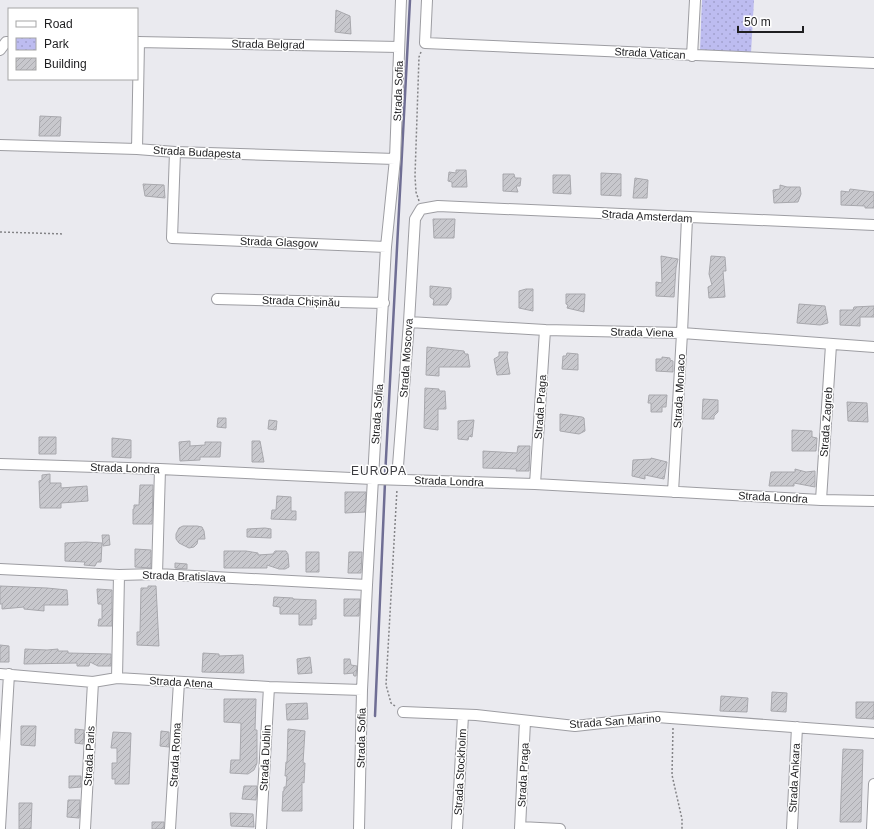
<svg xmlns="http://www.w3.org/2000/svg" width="874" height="829" font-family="Arial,sans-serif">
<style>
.park{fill:url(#park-dots)}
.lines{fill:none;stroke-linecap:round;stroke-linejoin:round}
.stream{stroke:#6f6e94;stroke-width:2.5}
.building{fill:url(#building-hatch);stroke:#a8a8ad}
.minor-casing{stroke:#9d9da2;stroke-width:12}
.path{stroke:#838386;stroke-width:1.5;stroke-dasharray:2 2;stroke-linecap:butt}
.minor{stroke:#fff;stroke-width:10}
.labels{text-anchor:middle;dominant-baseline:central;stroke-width:3;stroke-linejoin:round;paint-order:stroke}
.street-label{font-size:11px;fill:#1e1e20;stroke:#fff}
.neighbourhood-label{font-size:12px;letter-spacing:1px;fill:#3b3b3f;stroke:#fff}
</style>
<defs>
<pattern id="park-dots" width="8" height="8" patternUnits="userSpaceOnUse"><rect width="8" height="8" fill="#bdbcf0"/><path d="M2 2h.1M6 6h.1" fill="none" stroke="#a2a1ce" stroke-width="1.8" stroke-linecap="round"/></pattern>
<pattern id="building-hatch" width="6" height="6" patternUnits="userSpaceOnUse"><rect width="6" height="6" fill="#c8c8cd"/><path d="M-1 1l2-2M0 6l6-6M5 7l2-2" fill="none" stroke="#ababb0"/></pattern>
</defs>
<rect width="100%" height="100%" fill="#eaeaef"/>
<path class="park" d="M702,0H754L751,53L700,50Z"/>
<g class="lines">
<path class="stream" d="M385,477L410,0
M375,716L385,482"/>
</g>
<path class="building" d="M336,10L350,16L351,34L335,32Z
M40,116L61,117L60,136H39Z
M456,170H466L467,187H452V182L448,181L449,172L456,173Z
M601,173L621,174V196L601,195Z
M503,174H514L515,178H521L520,186H516L518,192L503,191Z
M553,175H570L571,194L553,193Z
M635,178L648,180L647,198H633Z
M143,184L164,185L165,198L145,196Z
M780,185L787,187H800L801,194L798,202L774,203L773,190L780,189Z
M850,189L874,192V208H865V206L841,205V191L849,192Z
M433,219H455L454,238H434Z
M661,256L678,259L676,268L674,297L656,296V282L662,283Z
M711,256L725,257L726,271H723L725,297L709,298L708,287L712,285L709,274Z
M430,286L451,288V298L447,305H433L434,300L430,297Z
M526,289H533V311L519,308V291Z
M566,294H585L584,312L567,308L568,305L566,304Z
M799,304L825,306L828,323L820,325L797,323Z
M874,306V317H860V326L840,325V310H853L854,307Z
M427,347L464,351L465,354H468L470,367H439V376L426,375Z
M499,352H508L507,357L510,374L497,375L494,359L499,356Z
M567,353L578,354V370L562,369L563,356H566Z
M662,357L670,358V360L673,361V372L656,371V359H662Z
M425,388L439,389V391H445L446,409H438V430L424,428Z
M649,395H667L666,407H662V412H651V403H648Z
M703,399L718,400V412L714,416V419H702Z
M847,402L867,403L868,422L848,421Z
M560,414L582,417L584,418L585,431L579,434L560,431Z
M218,418H226V428L217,427Z
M269,420L277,421L276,430L268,429Z
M474,420L472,437L469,436L468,440L458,439V421Z
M792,430L812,431V437L817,438L816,451H792Z
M39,437H56V454H39Z
M112,438L131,440V458L112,457Z
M190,441V446L205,445V442H221L220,457H200V460L180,461L179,442Z
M252,441H260L264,462H252Z
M518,446H530L529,471H516L517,469L483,468V451L517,453Z
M651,458L667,462L664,479L645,475V479L632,476L633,460L651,459Z
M795,469L806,472L815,471V487L794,483V486H769L771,472H795Z
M50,474V483H61V488L87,486L88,501L61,503V508H40L39,481L42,480V475Z
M140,485H153L152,524H133V509H134V505H139Z
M345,492H366L365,512L345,513Z
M277,496L291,497V511H296V520L271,519L272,510H276Z
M183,526H197L202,527L204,531L205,539H198L197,544L194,547L189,548L179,543L176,539V534L179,528Z
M265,528L271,529V538L247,537V529Z
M102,535H109L110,545L103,546Z
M86,542L102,543L101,562H97L95,566L84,565L85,562L65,561V543Z
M135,549L151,550V568L135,567Z
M224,551H246L258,553V555L273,554L275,551H286L288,554L289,567L285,569H279L267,565V568H224Z
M306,552H319V572H306Z
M349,552H362L361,573H348Z
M175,563L187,564V569L175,568Z
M0,586L47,588L67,590L68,605H44V611L24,609V607L2,609V604H0Z
M148,586H156L159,646L137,645V632H140L141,588H148Z
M97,589L112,590V626H98L99,619H102V604H98Z
M274,597L293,598V599L316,600V619H312V625H299V614H280V607L273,606Z
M344,599H360L359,616H344Z
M0,645L9,646V662H0Z
M25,649L47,650L58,649V651H68V653L111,654V666H98L90,662L89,666H77V663L24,664Z
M203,653L219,654V656L243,655L244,673L202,672Z
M310,657L312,673L298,674L297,659Z
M344,659H350L351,665L357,666L356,676H354L353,673L344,674Z
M772,692L787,693L786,712L771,711Z
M721,696L748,698L747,712L720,711Z
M224,699H256L255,730H257V763L254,770L248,774L230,773L231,760H240L241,723L224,722Z
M856,702H874V719L856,718Z
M307,703L308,719L287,720L286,704Z
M21,726H36L35,746L21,745Z
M75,729L84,730L83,744L75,743Z
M288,729L305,731L303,763H305L304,783L302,782V811H282L283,791H284V787H286L287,776H285L286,762H287Z
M161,731L169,732V747L160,746Z
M113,732L131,733L129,784H115V779H112V763H117V748H111Z
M843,749L863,750L861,822H840Z
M69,776H81V787L69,788Z
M244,786H257L256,800L242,799Z
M68,800H80L79,818L67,817Z
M19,803H32L31,829H19Z
M230,813L253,814L254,827L231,826Z
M152,822H164V829H152Z"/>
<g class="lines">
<g class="minor-casing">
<path id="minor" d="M427,0L425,43L874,63
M137,42L399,47
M0,50L6,42H9
M692,56L695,0
M0,145L137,149L175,152L395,159
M137,149L139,42
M175,152L172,238L386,247
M217,299L384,303
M409,322L545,330L682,333L874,347
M0,464L160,469L373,479L535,484L821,500L874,501
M397,479L409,322L415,219L421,209L438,206L874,225
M535,484L545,330
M673,492L682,333L687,218
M821,500L831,345
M0,569L119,575L157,574L367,585
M157,574L160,469
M0,674L93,682L117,678L269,687L362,690
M117,678L119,575
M403,712L476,715L575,726L657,717L874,733
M520,827L560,829
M0,828L9,674
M85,829L93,682
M170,829L179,682
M261,829L269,687
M359,829L362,690L367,585L386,247L395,159L401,0
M457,829L463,715
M520,829L525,721
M792,829L797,727
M872,829L874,784"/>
</g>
<path class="path" d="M419,201L416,192L415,176L419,57L421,52
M0,232L64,234
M395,706L391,703L386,685L397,489
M673,728L672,775L682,819V829"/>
<use href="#minor" class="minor"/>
</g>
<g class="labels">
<g class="street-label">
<text transform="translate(268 44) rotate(1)">Strada Belgrad</text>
<text transform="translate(650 53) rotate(3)">Strada Vatican</text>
<text transform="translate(398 91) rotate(-88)">Strada Sofia</text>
<text transform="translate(197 152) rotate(3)">Strada Budapesta</text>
<text transform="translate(647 216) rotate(3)">Strada Amsterdam</text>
<text transform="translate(279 242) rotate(2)">Strada Glasgow</text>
<text transform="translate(301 301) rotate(2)">Strada Chișinău</text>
<text transform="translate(642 332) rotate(1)">Strada Viena</text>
<text transform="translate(406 358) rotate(-86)">Strada Moscova</text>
<text transform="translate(679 391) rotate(-87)">Strada Monaco</text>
<text transform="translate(540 407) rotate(-86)">Strada Praga</text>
<text transform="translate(377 414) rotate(-86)">Strada Sofia</text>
<text transform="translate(826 422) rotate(-86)">Strada Zagreb</text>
<text transform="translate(125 468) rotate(2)">Strada Londra</text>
<text transform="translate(449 481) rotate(2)">Strada Londra</text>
<text transform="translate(773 497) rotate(3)">Strada Londra</text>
<text transform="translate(184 576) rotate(2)">Strada Bratislava</text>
<text transform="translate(181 682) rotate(3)">Strada Atena</text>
<text transform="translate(615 721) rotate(-4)">Strada San Marino</text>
<text transform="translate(361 738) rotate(-89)">Strada Sofia</text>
<text transform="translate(175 755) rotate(-87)">Strada Roma</text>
<text transform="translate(89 756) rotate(-87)">Strada Paris</text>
<text transform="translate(265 758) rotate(-87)">Strada Dublin</text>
<text transform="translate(460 772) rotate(-87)">Strada Stockholm</text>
<text transform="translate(523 775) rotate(-87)">Strada Praga</text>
<text transform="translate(794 778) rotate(-87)">Strada Ankara</text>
</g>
<g class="neighbourhood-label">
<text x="379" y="471">EUROPA</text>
</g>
</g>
<rect x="8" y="8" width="130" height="72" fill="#ffffff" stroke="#a5a5a6"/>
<rect x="16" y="21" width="20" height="6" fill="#ffffff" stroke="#a5a5a6"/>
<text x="44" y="28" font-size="12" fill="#1e1e20">Road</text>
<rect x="16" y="38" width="20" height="12" fill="url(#park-dots)" stroke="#a5a5a6"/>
<text x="44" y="48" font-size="12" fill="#1e1e20">Park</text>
<rect x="16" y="58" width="20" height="12" fill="url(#building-hatch)" stroke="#a5a5a6"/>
<text x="44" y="68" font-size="12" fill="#1e1e20">Building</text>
<path d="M738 26v6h65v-6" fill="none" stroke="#1e1e20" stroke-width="2"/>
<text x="744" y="26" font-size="12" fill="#1e1e20" stroke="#ffffff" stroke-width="3" paint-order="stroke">50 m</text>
</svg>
